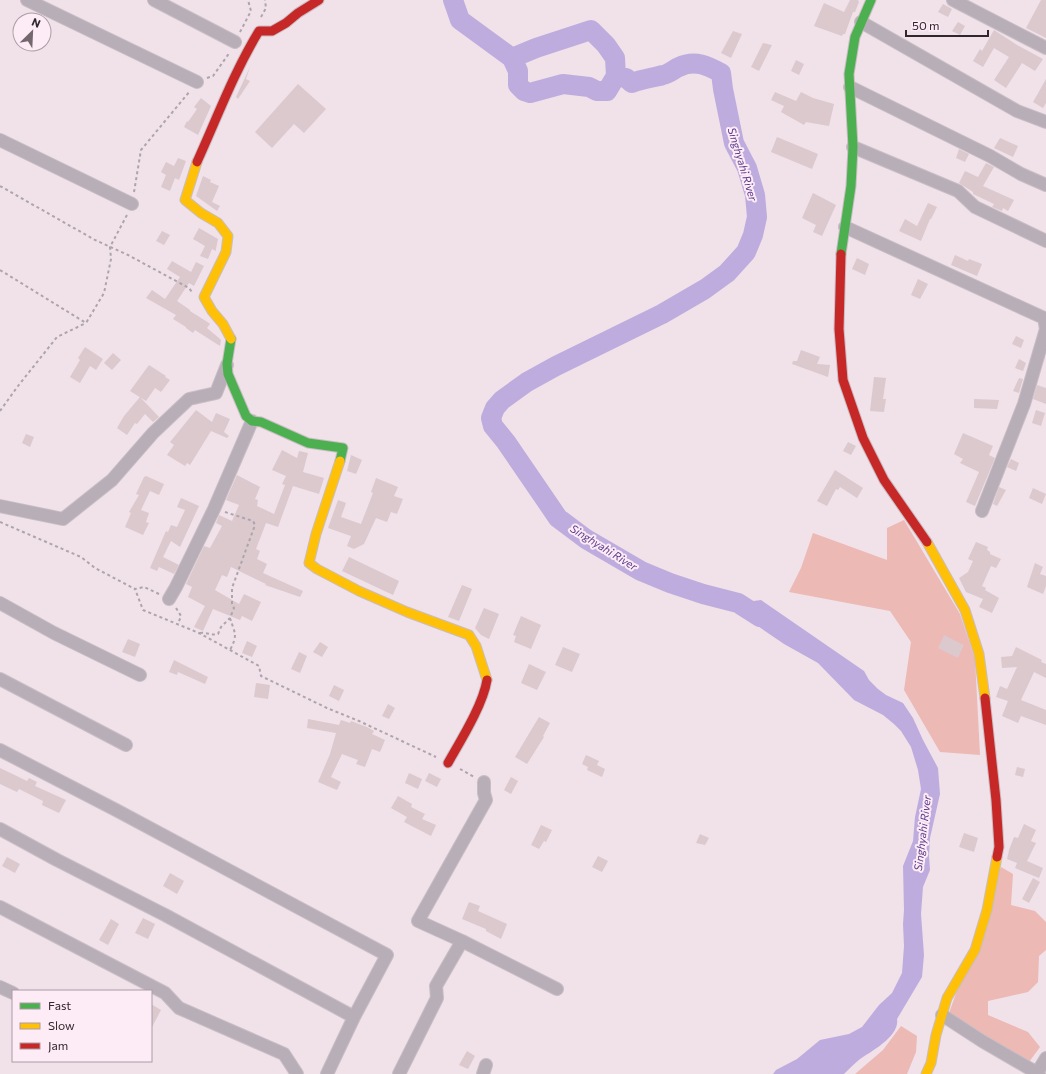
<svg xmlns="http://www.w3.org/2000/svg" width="1046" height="1074" font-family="Commissioner,sans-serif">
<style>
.forest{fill:#ecb9b5}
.water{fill:#bfacde}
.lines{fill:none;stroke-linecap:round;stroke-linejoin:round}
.river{stroke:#bfacde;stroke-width:20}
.building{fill:#dbc9ce}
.street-casing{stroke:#c9bdc3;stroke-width:14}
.fast-casing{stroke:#c9bdc3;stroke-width:11}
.slow-casing{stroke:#c9bdc3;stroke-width:11}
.jam-casing{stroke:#c9bdc3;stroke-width:11}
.path{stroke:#ada5ac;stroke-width:2;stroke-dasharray:3 3;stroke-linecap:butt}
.street{stroke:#b7aeb8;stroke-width:12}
.fast{stroke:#4caf50;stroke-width:9}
.slow{stroke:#ffc107;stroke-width:9}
.jam{stroke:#c62828;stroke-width:9}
.labels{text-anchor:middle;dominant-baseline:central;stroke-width:4;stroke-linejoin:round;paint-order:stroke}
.water-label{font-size:11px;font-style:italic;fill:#5a3c8c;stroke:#fdebf5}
</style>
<rect width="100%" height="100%" fill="#f1e1e9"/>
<path class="forest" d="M904,520L960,614L975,659L980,755L940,752L904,690L911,642L890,611L789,592L801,568L813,533L887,560V528Z
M1001,867L1013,874L1011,905L1035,911L1046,922V950L1039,956L1038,982L1028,992L988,1001V1015L1028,1032L1040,1047L1029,1062L949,1013Z
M901,1026L917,1036L916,1052L907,1074H855L883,1050Z"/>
<path class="water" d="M761,600L864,671L869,680L878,689L886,695L903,703L913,718L923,740L938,768L940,794L930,838L929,856L930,870L923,887L921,914L924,955L922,977L897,1019C900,1036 872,1051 860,1059C854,1064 849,1069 844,1074H773L776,1070L797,1059L820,1040L849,1034L862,1027L879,1005L892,993L902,973L904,946L903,924L904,910L903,866L913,841L915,817L921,789L918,770L911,747L901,731L894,724L883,715L854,700L818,663L784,644L746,618L738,603Z"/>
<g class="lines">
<path class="river" d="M453,0L460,20L512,58L536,48L591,30L606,45L615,58L616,76L626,78L632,83C642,79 652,78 663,75C669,74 674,69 679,67C695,59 708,66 721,73L723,89L734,143L747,168L755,195L757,217L753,235L746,252L727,273L705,289L662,314L556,366L527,382L502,400L495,408L491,418L493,426L506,442L558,518L586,539L641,571L670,583L703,594L738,603L760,617
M512,58L518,71V85L524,91L530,93L563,84L589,87L597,91H607L616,76"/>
</g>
<path class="building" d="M850,0H858L859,2L855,12H853L845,34H843L842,36L814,26L824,3L844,12Z
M1041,0H1046V38L1026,28Z
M943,4L952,9L948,17L938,12Z
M958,22L965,26L960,35L952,31Z
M994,30L1017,45L1043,59L1035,71L1022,63L1006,88L994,80L1009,57L994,48L983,67L973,61L980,49L982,51Z
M733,31L742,34L731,58L721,53Z
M763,43L772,45L759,71L751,67Z
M796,60L804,64L799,75L791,71Z
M250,67L246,79L250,81L238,99L236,97Z
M1046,79V103L1043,108L1033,102Z
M298,84L326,109L304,133L294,124L272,148L255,132Z
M775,92L796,101L801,92L813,98L834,104L829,126L806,122L804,125L781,112L784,106L771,100Z
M201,98L211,106L198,135L184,127L187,121L188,122L197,109L194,107Z
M777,137L818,154L812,169L771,152Z
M1000,138L1018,146L1013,157L994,148Z
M959,149L969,154L965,162L956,158Z
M178,158L186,161L179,180L175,178L170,191L161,187L166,175L161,172L166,162L174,166Z
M986,163L994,167L983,186L1014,200L1008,211L1003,208L1002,211L992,207L994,204L973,194V192L959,183L965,171L978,177Z
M203,176L211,180L210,182L219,186L212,202L220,206L217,211L196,196Z
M813,193L836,205L822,236L813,232L816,225L802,218Z
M928,203L937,207L931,219H930L921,241L899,231L905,219L917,226Z
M199,228L218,239L216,249V251L212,249L208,259L200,256L205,246L193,239Z
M162,231L170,235L164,245L156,241Z
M955,255L968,261L969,259L982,264L977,276L951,265Z
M857,258L869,264L865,275L852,269Z
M172,261L191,272L196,262L204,266L194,286L189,283L177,301L190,310V311L209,323L210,324L207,328L219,338L221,340L220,346L195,330L193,333L186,328V327L173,319L176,315L146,298L152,290L165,299L180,277L167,269Z
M918,279L928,284L920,299L911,295Z
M1016,336L1024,340L1021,348L1012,344Z
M85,347L103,359L96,370L90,366L80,383L70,377L80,360L78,358Z
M801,350L820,357L817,364L830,365L828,377L792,364L793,361H797Z
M113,353L121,360L112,370L104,363Z
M1019,359L1026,363L1023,371L1015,368Z
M149,365L166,376L165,377L170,380L161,392L155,388L146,401L130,391Z
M874,377L886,378L883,399H886L884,412L870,411Z
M1019,378L1023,379L1019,393L1013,391Z
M1037,385L1046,388V404L1033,399Z
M140,397L159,417L153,422L145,414L137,424L135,423L127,435L117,428L124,416Z
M974,399L999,400L997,409L974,408Z
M196,410L212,422L216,413L230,419L224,432L229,436L227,438L211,431L190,465L187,463L185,466L167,455L174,445L170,442Z
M1036,410L1045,413L1041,426L1032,423Z
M963,433L993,446L989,455L995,458L975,506L966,502L979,472L960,463L963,459L954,454Z
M26,434L34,437L30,447L22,443Z
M848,442L856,446L851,455L843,451Z
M282,450L297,458L299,451L308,453L303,472L324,478L319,494L293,486L278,527L266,523L256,549L260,551L257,559L267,564L263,573L303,591L300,597L265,585L266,584L231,567L227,577L222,575L215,590L239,604L244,594L261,602L252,621L242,616L240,620L213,609L203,631L194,627L205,606L188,597L192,587L186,584L204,546L210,548L222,526L216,523L219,515L232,521L239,505L226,500L237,475L260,487L255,499L258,500L257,506L274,514L285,485L282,484L286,476L272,470Z
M351,455L362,460L356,474L347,471Z
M1011,459L1019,463L1016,471L1007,467Z
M835,470L863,488L857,498L840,487L838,490L836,489L827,506L817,501Z
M146,476L164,484L159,495L150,491L141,510L149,513L146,522L149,523L143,535L125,527L131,513L129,512L139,495L136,494L144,477Z
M376,478L398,487L394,496L403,499L397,514L391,512L387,522L376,518L364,544L354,549L347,546L351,536L328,528L338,500L346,503L341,517L361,524L373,493L371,492Z
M999,487L1006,490L997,506L993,504Z
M1033,488L1046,494L1042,504L1029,498Z
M181,498L199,506L180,547L171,541L163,557L179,565L174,574L159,567L157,571L150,568L166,531L168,532L171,525L177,527L185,510L177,507Z
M976,542L988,547L987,550L990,552V554L1001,559L996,568L991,566L982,586L986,588L985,590L999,598L992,613L979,607L983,599L966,592L959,578L968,572L973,561L968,559Z
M349,557L399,581L393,595L342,571Z
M1035,563L1043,567L1040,574L1046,576V586L1043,594L1027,587Z
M462,585L472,589L459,621L448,617Z
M484,608L499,614L489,639L481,635L475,628Z
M521,616L541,625L531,649L514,642L516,636L513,635Z
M944,635L964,645L958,658L938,648Z
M128,639L140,644L135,657L122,652Z
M247,641L257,646L252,657L242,653Z
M320,642L328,647L322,657L313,652Z
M563,647L580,654L572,672L555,665Z
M1016,647L1042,660L1041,662L1046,664V678L1034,672L1021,700L1046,710V725L1021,716L1018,723L1002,716L1008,701L996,697L1000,686L1007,689L1017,667L1002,668L1001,657L1012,656Z
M299,652L307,656L300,673L291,669Z
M174,660L208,677L205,684L178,672L177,675L169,672Z
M529,664L546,672L537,690L521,683Z
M256,683L270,685L268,699L254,697Z
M334,685L344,690L339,701L329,696Z
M388,704L395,708L389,719L382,716Z
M539,717L550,723L543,736L544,737L527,764L515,757Z
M308,719L339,725L341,720L350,723L351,721L367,727L374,731L372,734L385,740L380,752L372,749L365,767L356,764L358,760L342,754L331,777L341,782L337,790L318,782L330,754L336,733L307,728Z
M586,755L599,761L597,765L605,769L602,777L587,770L588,767L582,764Z
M1017,767L1025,769L1023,777L1015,775Z
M0,768L27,781L29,778L37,782L35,786L66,800L59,813L42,805L43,801L19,789L17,792L0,784Z
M409,773L422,779L418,789L405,783Z
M429,773L441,779L437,787L425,781Z
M511,777L518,781L511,794L504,790Z
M398,796L412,804L411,807L425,814L422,819L436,825L431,836L404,822L407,817L391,808Z
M1024,824L1036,830L1031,841L1036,843L1027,861L1043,868L1039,878L1015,868L1017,863L1007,859L1009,850L1014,837L1018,838Z
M541,825L552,830L546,842L544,841L539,849L531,845Z
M964,833L978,838L974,852L959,847Z
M700,834L709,838L705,845L696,843Z
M598,856L608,861L602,872L592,867Z
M7,857L20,864L15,873L2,866Z
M170,873L184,881L177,894L163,886Z
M1033,878L1040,882L1029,903L1022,899Z
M469,902L480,906L478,911L507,924L501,939L486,931V929L462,919Z
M143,918L155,924L148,939L135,933Z
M111,919L119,924L108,945L99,940Z
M151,1004L161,1010L151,1029Z
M467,1051L475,1056L468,1069L459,1065Z"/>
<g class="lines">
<g class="street-casing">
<path id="street" d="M27,0L197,82
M154,0L235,42
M953,0L1046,48
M861,22L1017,111L1046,122
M850,87L990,156L1021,174L1046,185
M0,140L132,204
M853,147L958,191L975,207L1046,241
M845,227L1044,318L1046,329L1024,404L982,511
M0,506L63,519L112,480L153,433L189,399L216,393L227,365
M169,599L176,587L214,509L252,421
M0,603L54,633L140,675
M0,679L126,745
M0,750L116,810L387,955L354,1017
M0,829L57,860L165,915L354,1017L327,1074
M0,907L165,993L179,1008L284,1054L297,1074
M462,941L557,989
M0,987L13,993
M942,1015L982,1041L1039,1074
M1037,1073L1046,1058
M399,1074L437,998L436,986L462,941L418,921L486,800L484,793V782
M483,1074L486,1065"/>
</g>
<g class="fast-casing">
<path id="fast" d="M841,254L851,186L853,147L849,74L855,37L871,0
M231,339L227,364L228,374L246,416L252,421L261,422L308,443L343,448L340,461"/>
</g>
<g class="slow-casing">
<path id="slow" d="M197,162L185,200L201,213L218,223L228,236L226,252L204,297L212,311L223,324L231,339
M340,461L316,534L309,563L317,569L359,591L407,612L469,635L476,646L487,680
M927,542L965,610L979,654L985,698
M926,1074L931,1063L936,1035L947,998L975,950L987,910L997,857"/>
</g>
<g class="jam-casing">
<path id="jam" d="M197,162C217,118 234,72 259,31H272L286,23L298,13L319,0
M841,254L839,329L843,380L863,438L884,480L927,542
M985,698L996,800L999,847L997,857
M448,763C461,740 483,705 487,680"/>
</g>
<path class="path" d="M261,17L266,8L265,0
M240,32L251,11L248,0
M207,78L213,76L230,52
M0,186L95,240L128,255L189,288L192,292
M134,192L141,150L190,91
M0,270L86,323L104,293L111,259L110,247L128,213
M0,411L18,386L57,337L86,323
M225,512L253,521L255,525L232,588V604L234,608L230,618C235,634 238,635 230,650
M0,522L81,557L95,568L135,589
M159,594L144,587L135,589L143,610L199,633L259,666L261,676L327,708L359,721L436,757
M176,608L181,616L178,624
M200,633C207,632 212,636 218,634L221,627L230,618
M460,769L474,777"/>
<use href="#street" class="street"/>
<use href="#fast" class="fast"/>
<use href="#slow" class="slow"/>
<use href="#jam" class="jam"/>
</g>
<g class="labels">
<g class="water-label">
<text transform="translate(743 164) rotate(73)">Singhyahi River</text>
<text transform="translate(604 547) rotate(32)">Singhyahi River</text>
<text transform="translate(922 833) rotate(-83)">Singhyahi River</text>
</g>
</g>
<rect x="12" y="990" width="140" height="72" fill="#fdebf5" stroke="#ab9ca5"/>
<rect x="20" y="1003" width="20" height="6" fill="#4caf50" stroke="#ab9ca5"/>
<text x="48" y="1010" font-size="12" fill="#31262c">Fast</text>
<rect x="20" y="1023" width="20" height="6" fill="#ffc107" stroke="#ab9ca5"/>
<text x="48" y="1030" font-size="12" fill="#31262c">Slow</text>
<rect x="20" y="1043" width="20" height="6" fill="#c62828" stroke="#ab9ca5"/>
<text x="48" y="1050" font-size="12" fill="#31262c">Jam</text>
<g transform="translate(32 32) rotate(24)"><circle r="19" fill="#fdebf5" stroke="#ab9ca5"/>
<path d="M0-3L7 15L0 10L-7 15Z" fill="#74676e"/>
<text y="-6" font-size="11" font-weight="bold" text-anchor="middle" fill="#31262c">N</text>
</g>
<path d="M906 30v6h82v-6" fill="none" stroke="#31262c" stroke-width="2"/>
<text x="912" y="30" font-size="12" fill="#31262c" stroke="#fdebf5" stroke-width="3" paint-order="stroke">50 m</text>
</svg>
